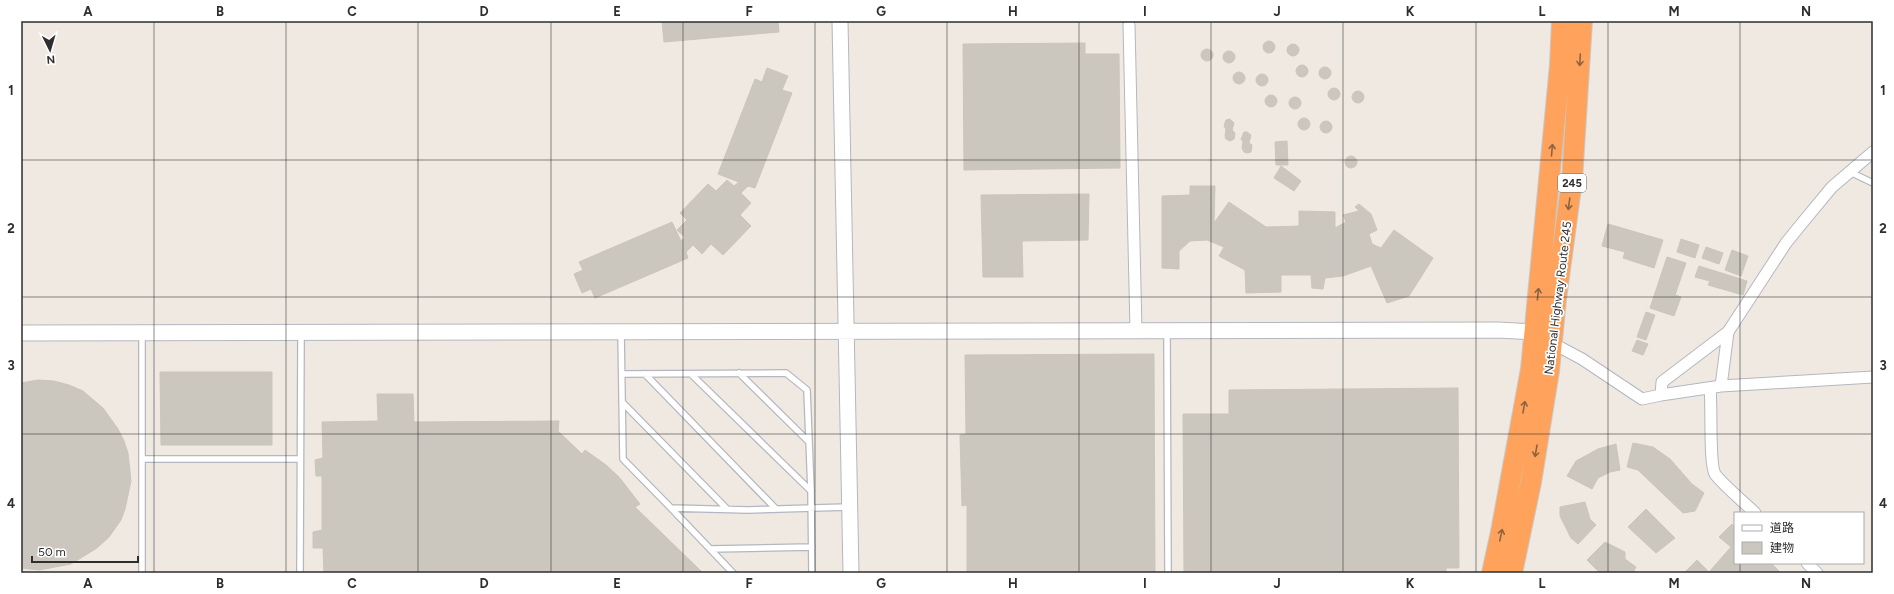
<svg xmlns="http://www.w3.org/2000/svg" width="1894" height="594" font-family="Figtree,'Noto Sans JP',sans-serif">
<style>
.building{fill:#cbc7bf;stroke:#cbc5ba}
.lines{fill:none;stroke-linecap:round;stroke-linejoin:round}
.lane-casing{stroke:#b4b7c1;stroke-width:8}
.street-casing{stroke:#b4b7c1;stroke-width:13}
.secondary-casing{stroke:#b4b7c1;stroke-width:17}
.highway-casing{stroke:#c9c9c9;stroke-width:22}
.lane{stroke:#fff;stroke-width:5.5}
.street{stroke:#fff;stroke-width:11}
.secondary{stroke:#fff;stroke-width:15}
.highway{stroke:#ffa35c;stroke-width:20}
.oneway{stroke:#8c6343}
.grid{fill:none;stroke:#2e2e2e;stroke-width:1;stroke-opacity:0.55}
.labels{text-anchor:middle;dominant-baseline:central;stroke-width:3.5;stroke-linejoin:round;paint-order:stroke}
.shield{fill:#fff;stroke:#6d6d6d;stroke-width:1}
.shield-label{font-size:11px;font-weight:bold;fill:#2e2e2e}
.street-label{font-size:12px;fill:#2e2e2e;stroke:#fff}
.neatline{fill:none;stroke:#2e2e2e;stroke-width:1.5}
.grid-label{font-size:13px;text-anchor:middle;font-weight:bold;fill:#2e2e2e}
</style>
<rect width="100%" height="100%" fill="#efe9e1"/>
<path class="building" d="M662,21H778L779,32L664,42Z
M1263 47a6 6 0 1 1 12 0a6 6 0 1 1-12 0Z
M1085,43V54H1119L1120,168L964,170L963,44Z
M1287 50a6 6 0 1 1 12 0a6 6 0 1 1-12 0Z
M1201 55a6 6 0 1 1 12 0a6 6 0 1 1-12 0Z
M1223 57a6 6 0 1 1 12 0a6 6 0 1 1-12 0Z
M1296 71a6 6 0 1 1 12 0a6 6 0 1 1-12 0Z
M1319 73a6 6 0 1 1 12 0a6 6 0 1 1-12 0Z
M767,68L788,76L782,90L792,93L755,188L748,186L741,193L751,203L740,215L751,226L723,255L711,244L702,254L693,245L686,252L688,258L595,298L591,289L582,293L574,274L583,270L579,262L672,222L681,241L685,237L677,230L687,220L680,213L708,184L716,191L727,180L734,186L739,182L718,174L755,79L762,82Z
M1233 78a6 6 0 1 1 12 0a6 6 0 1 1-12 0Z
M1256 80a6 6 0 1 1 12 0a6 6 0 1 1-12 0Z
M1328 94a6 6 0 1 1 12 0a6 6 0 1 1-12 0Z
M1352 97a6 6 0 1 1 12 0a6 6 0 1 1-12 0Z
M1265 101a6 6 0 1 1 12 0a6 6 0 1 1-12 0Z
M1289 103a6 6 0 1 1 12 0a6 6 0 1 1-12 0Z
M1298 124a6 6 0 1 1 12 0a6 6 0 1 1-12 0Z
M1230,119L1234,123L1232,130L1235,133L1234,139L1230,141L1226,139L1225,136L1226,129L1224,126L1226,120Z
M1320 127a6 6 0 1 1 12 0a6 6 0 1 1-12 0Z
M1244,132H1247L1251,135L1249,143L1252,145L1251,152L1247,153L1244,152L1242,148L1243,142L1241,139Z
M1287,141L1288,165H1276L1275,142Z
M1345 162a6 6 0 1 1 12 0a6 6 0 1 1-12 0Z
M1281,166L1301,181L1294,191L1274,178Z
M1190,186H1215L1214,223L1229,202L1266,227L1299,226V211L1335,212V228L1346,222L1343,215L1359,211L1355,207L1359,204L1371,214L1377,230L1369,234L1372,244L1381,248L1394,230L1433,258L1409,296L1387,303L1371,266L1343,276L1325,278L1323,289L1312,288L1311,275H1281V292L1246,293L1245,270L1219,256L1224,247L1207,240L1190,241L1179,251V269L1162,268V196L1190,195Z
M1089,194L1088,240L1022,241L1023,277H983L981,195Z
M1608,224L1663,240L1654,268L1623,258L1625,252L1602,246Z
M1681,239L1699,245L1695,258L1677,252Z
M1706,247L1723,253L1719,264L1702,258Z
M1732,250L1748,256L1741,276L1725,270Z
M1667,257L1686,263L1675,295L1681,297L1674,316L1650,308Z
M1699,266L1747,281L1743,295L1708,285L1710,281L1695,277Z
M1646,312L1655,315L1646,340L1637,337Z
M1637,340L1648,344L1643,355L1632,351Z
M1154,354L1155,573H967V505L962,506L960,435L966,434L965,355Z
M160,372H272V445H161Z
M38,380L54,381L69,385L83,391L103,408L118,429L124,441L128,453L131,481L125,509L121,520L109,537L97,548L71,564L39,570L21,568V383Z
M1458,388L1459,568H1446V573H1184L1183,414H1229V390Z
M377,394H413L414,422L559,421L558,431L582,454L585,450L606,465L619,477L640,504L635,507L703,573H324L323,548H313V532L322,530V476H316L315,460L323,458L322,422L378,421Z
M1633,443L1653,447L1670,459L1692,484L1704,493L1695,511L1683,513L1638,470L1627,467Z
M1616,444L1620,470L1610,472L1598,478L1592,489L1567,476L1576,461L1598,449Z
M1585,502L1590,519L1596,525L1578,544L1571,538L1560,516V507Z
M1646,509L1675,538L1656,553L1628,527Z
M1732,524L1735,527V563H1771L1781,573H1684L1697,560L1709,572L1731,547L1719,537Z
M1605,542L1625,552V559L1636,567L1633,573H1600L1587,560Z"/>
<g class="lines">
<g class="lane-casing">
<path id="lane" d="M1850,172L1873,183
M1167,331L1168,573
M621,332L623,459L671,508L748,510L848,507
M739,373L809,442
M622,374L786,373L807,390L811,491L812,573
M645,374L776,509
M691,374L811,491
M622,402L727,509
M142,459H300
M671,508L733,573
M710,549L812,547
M142,573V333
M300,573L301,334"/>
</g>
<g class="street-casing">
<path id="street" d="M1129,25L1136,331
M1552,343L1582,359L1642,399L1661,395L1662,382L1728,332
M1721,386L1728,332L1786,243L1803,222L1832,187L1873,152
M1710,388C1712,405 1709,464 1715,474C1723,485 1745,503 1755,513
M1661,395L1721,386L1873,377
M1807,563L1817,573"/>
</g>
<g class="secondary-casing">
<path id="secondary" d="M840,21L851,573
M21,333L1498,330L1534,332L1543,337"/>
</g>
<g class="highway-casing">
<path id="highway" d="M1492,573L1501,532L1531,369L1560,65L1562,21
M1512,573L1531,482L1549,371L1556,299L1572,180L1582,21"/>
</g>
<use href="#lane" class="lane"/>
<use href="#street" class="street"/>
<use href="#secondary" class="secondary"/>
<use href="#highway" class="highway"/>
</g>
<defs><path id="oneway-shaft" d="M-6 0H5M1.5-3L5.5 0L1.5 3" fill="none" stroke-width="1.6" stroke-linecap="round" stroke-linejoin="round"/></defs>
<g class="oneway">
<use href="#oneway-shaft" transform="translate(1580 60) rotate(93)"/>
<use href="#oneway-shaft" transform="translate(1552 150) rotate(-85)"/>
<use href="#oneway-shaft" transform="translate(1569 204) rotate(98)"/>
<use href="#oneway-shaft" transform="translate(1538 294) rotate(-84)"/>
<use href="#oneway-shaft" transform="translate(1524 407) rotate(-80)"/>
<use href="#oneway-shaft" transform="translate(1536 451) rotate(100)"/>
<use href="#oneway-shaft" transform="translate(1501 535) rotate(-78)"/>
</g>
<path class="grid" d="M154,21V573M286,21V573M418,21V573M551,21V573M683,21V573M815,21V573M947,21V573M1079,21V573M1211,21V573M1343,21V573M1476,21V573M1608,21V573M1740,21V513M21,160H1873M21,297H1873M21,434H1873M1740,563V573"/>
<g class="labels">
<rect class="shield" x="1558" y="174" width="28" height="18" rx="3"/>
<g class="shield-label">
<text x="1572" y="183">245</text>
</g>
<g class="street-label">
<text transform="translate(1558 298) rotate(-83)">National Highway Route 245</text>
</g>
</g>
<rect width="1894" height="594" fill="none" stroke="#ffffff" stroke-width="44"/>
<rect x="1734" y="512" width="130" height="52" fill="#ffffff" stroke="#ababab"/>
<rect x="1742" y="525" width="20" height="6" fill="#ffffff" stroke="#ababab"/>
<text x="1770" y="532" font-size="12" fill="#2e2e2e">道路</text>
<rect x="1742" y="542" width="20" height="12" fill="#cbc7bf" stroke="#ababab"/>
<text x="1770" y="552" font-size="12" fill="#2e2e2e">建物</text>
<g transform="translate(50 50) rotate(175)" stroke="#ffffff" stroke-width="3" paint-order="stroke">
<path d="M0-3L7 15L0 10L-7 15Z" fill="#2e2e2e"/>
<text y="-6" font-size="11" font-weight="bold" text-anchor="middle" fill="#2e2e2e">N</text>
</g>
<path d="M32 556v6h106v-6" fill="none" stroke="#2e2e2e" stroke-width="2"/>
<text x="38" y="556" font-size="12" fill="#2e2e2e" stroke="#ffffff" stroke-width="3" paint-order="stroke">50 m</text>
<rect x="22" y="22" width="1850" height="550" class="neatline"/>
<g class="grid-label">
<text x="88" y="16">A</text>
<text x="220" y="16">B</text>
<text x="352" y="16">C</text>
<text x="484" y="16">D</text>
<text x="617" y="16">E</text>
<text x="749" y="16">F</text>
<text x="881" y="16">G</text>
<text x="1013" y="16">H</text>
<text x="1145" y="16">I</text>
<text x="1277" y="16">J</text>
<text x="1410" y="16">K</text>
<text x="1542" y="16">L</text>
<text x="1674" y="16">M</text>
<text x="1806" y="16">N</text>
<text x="11" y="95">1</text>
<text x="1883" y="95">1</text>
<text x="11" y="233">2</text>
<text x="1883" y="233">2</text>
<text x="11" y="370">3</text>
<text x="1883" y="370">3</text>
<text x="11" y="508">4</text>
<text x="1883" y="508">4</text>
<text x="88" y="588">A</text>
<text x="220" y="588">B</text>
<text x="352" y="588">C</text>
<text x="484" y="588">D</text>
<text x="617" y="588">E</text>
<text x="749" y="588">F</text>
<text x="881" y="588">G</text>
<text x="1013" y="588">H</text>
<text x="1145" y="588">I</text>
<text x="1277" y="588">J</text>
<text x="1410" y="588">K</text>
<text x="1542" y="588">L</text>
<text x="1674" y="588">M</text>
<text x="1806" y="588">N</text>
</g>
</svg>
